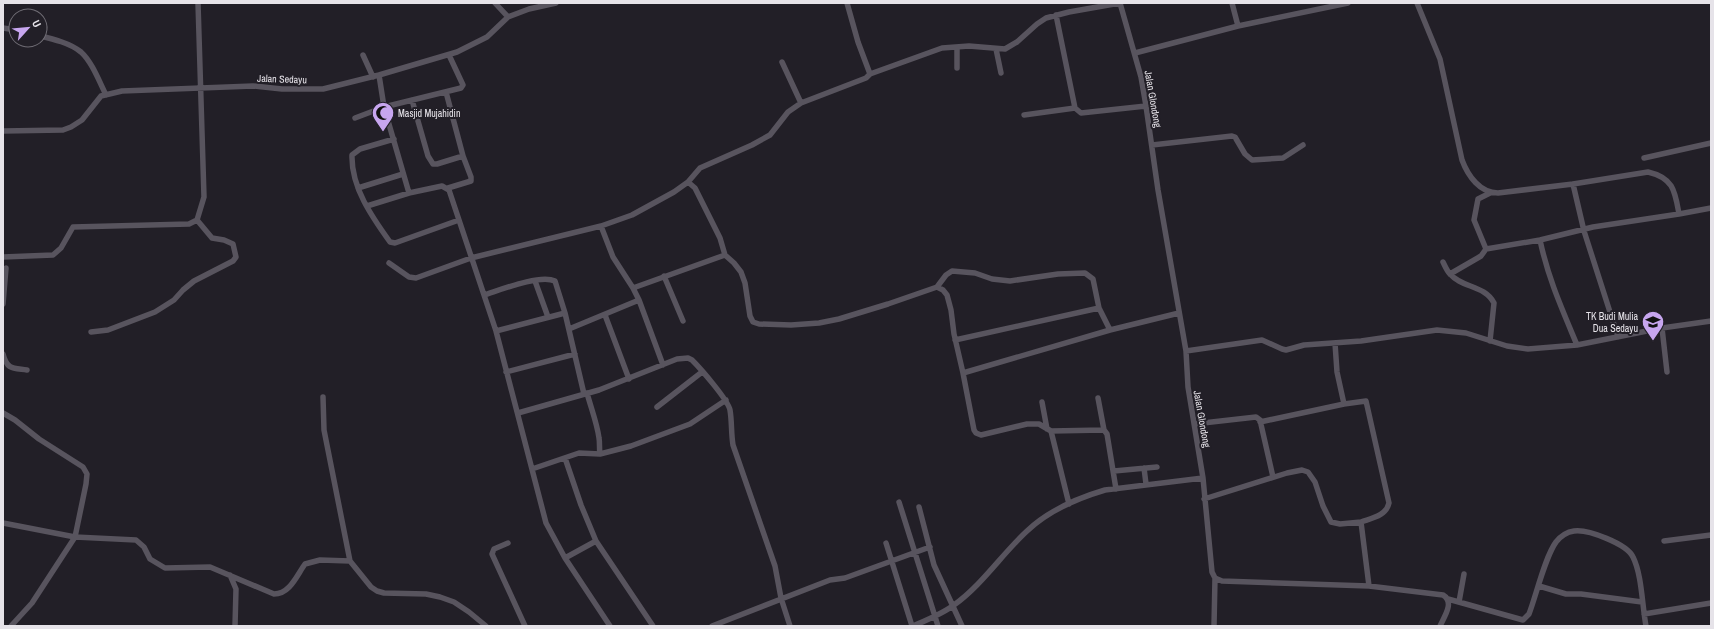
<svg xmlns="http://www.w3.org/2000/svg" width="1714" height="629" font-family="'Archivo Narrow',sans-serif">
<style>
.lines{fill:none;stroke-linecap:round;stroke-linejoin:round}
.minor{stroke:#58545e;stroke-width:5.5}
.labels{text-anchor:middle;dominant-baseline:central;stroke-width:4;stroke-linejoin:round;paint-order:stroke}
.street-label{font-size:10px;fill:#e6e3e9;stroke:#221f27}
.poi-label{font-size:10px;fill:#e6e3e9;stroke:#221f27;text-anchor:start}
</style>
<rect width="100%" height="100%" fill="#221f27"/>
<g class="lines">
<path class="minor" d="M495,3L508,17
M847,3L858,42L870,74
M1120,3L1141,77L1146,106L1158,190L1186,351L1188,387L1203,478L1212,572L1215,578L1222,581L1369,586L1443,595C1455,602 1444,617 1440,626
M1232,3L1238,26
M1417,3L1440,59L1462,160C1468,176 1480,193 1498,193L1573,184L1648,172C1674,178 1675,192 1679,214
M1056,15L1075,108L1081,113L1146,106
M3,28L16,30
M40,36C53,39 70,43 81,52C92,62 99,81 106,95
M996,49L1001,73
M1135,53L1238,26L1348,3
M363,55L373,77
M782,62L801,103
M957,68V47
M379,75L384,107L409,193
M412,100L428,156L433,164H437L463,156L446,92
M1024,115L1075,108
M355,118L384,107L461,88L463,85L449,55
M3,131L63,130L71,127L82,120L101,96L122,91L253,86L282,89H323L379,75L457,52L487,37L508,17L529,9L556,3
M394,139L360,149L352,155C351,187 372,217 390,242L395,243L459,220
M1152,145L1232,136L1235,137L1245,154L1252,160L1283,158L1303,145
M1644,158L1711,143
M688,182L695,188L720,238L725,255L734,263L741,272L745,283L750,316L753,322L759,324L791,325L819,323L839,319L888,304L937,287L946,275L952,271L975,273L992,279L1010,281L1058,274L1085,273L1093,279L1099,308L1110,330L1179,313
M1573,184L1584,231L1618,337
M358,188L403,174
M448,188L471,181V177L463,156
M367,206L409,193L442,186L449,190L496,331L546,523L565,558L610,626
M601,226L613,257L633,288
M1540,240C1548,278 1562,309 1577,345
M1486,249L1474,220L1478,199L1490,193
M3,257L53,255L61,248L73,227L189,224L197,220L204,197L198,3
M1443,262C1445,266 1447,271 1450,274C1462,288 1485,285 1494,303L1490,341
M389,263L409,277L416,278L471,258L601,226L632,215L674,192L688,182L700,168L752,145L770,135L788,112L801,103L866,78L870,74L942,48L969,46L1005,49L1017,42L1037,24L1046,18L1069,12L1120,3
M1450,274L1481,256L1486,249L1540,240L1593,227L1679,214L1711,208
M664,276L683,321
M535,281L548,317
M937,287L943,290L947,295L951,310L954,334L963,373
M484,295C500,290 540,274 555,281L565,313L584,394
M3,304L6,268
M605,315L629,379
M1662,328L1667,372
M569,329L639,300
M1110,330L963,373L974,430L976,433L981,435L1027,424H1039L1051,431L1104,430L1107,434L1116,489
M496,331L565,313
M91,332L108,330L155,312L174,300L183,290L194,281L233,261L236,257L233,244L224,240L212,238L197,220
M955,340L1099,308
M1335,343L1337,372L1344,404
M1186,351L1262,340L1282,349L1286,350L1304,345L1361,341L1437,330L1466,333L1507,346L1528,349L1577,345L1662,328L1711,321
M3,354C7,370 13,368 27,370
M663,365L639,300L633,288L725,255
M506,372L575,354
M587,393C591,408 597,423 599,438C600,443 599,448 600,454
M323,397L324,430L350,561L371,587L377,591L384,593L426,594L440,597L454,602L469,612L486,626
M1098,398L1104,430
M1042,402L1047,429
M657,407L702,372
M3,413L15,420L39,439L83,467L87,474L86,484L75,537L32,603L11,626
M518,413L599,390L677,359L688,358L692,360C701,369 728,400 730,410C732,422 731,433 733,445L775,566L781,598L790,626
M1260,422L1344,404L1366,401L1389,503C1386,516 1372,518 1361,522L1369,586
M1194,424L1256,417L1260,420L1273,477
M1051,431L1069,504
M565,458L581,505L596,541L653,626
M1144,468L1146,484
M532,469L579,453L600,454L631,446L690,424L726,400
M1114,471L1157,467
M1204,499L1287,473L1302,470L1308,472L1315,482L1323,506L1331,522L1340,524L1361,522
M899,502L938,626
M919,507L934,565L962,626
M3,523L75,537L136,540L144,547L150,559L165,568L210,567L274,594C290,594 297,575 305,564L320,560L350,561
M1664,541L1711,535
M508,543L494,549L492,554L525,626
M886,543L912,626
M565,558L596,541
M230,575L236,589L235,626
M1539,586L1566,594H1581L1642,602
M1448,599L1523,620L1529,614C1536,596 1545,557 1556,542C1560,537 1567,532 1574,531C1588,529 1627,544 1633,557C1642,575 1642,605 1646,626
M1459,602L1464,574
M1644,614L1711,603
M712,626L830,580L845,578L930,547
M913,626C927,620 942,614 954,605C982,585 1002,554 1027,531C1048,511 1078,498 1105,490L1203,478
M1214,626L1215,578"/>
</g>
<defs>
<g id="mosque-pin" transform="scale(1.15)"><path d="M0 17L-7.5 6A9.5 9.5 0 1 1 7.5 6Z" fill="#c7a6ef" stroke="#221f27"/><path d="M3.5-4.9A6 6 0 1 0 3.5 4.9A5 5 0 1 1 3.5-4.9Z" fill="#111"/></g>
<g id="school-pin" transform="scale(1.15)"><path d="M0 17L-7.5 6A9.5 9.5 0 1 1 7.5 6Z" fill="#c7a6ef" stroke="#221f27"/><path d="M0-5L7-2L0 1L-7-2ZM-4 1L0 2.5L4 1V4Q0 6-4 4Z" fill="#111"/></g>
</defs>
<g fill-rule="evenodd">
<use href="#mosque-pin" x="383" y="113"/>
<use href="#school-pin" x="1653" y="322"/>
</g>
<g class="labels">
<g class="street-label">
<text transform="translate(282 79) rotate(2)">Jalan Sedayu</text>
<text transform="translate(1153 99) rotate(80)">Jalan Glondong</text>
<text transform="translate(1202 419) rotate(80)">Jalan Glondong</text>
</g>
<g class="poi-label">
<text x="398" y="113">Masjid Mujahidin</text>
<text x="1638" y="316" text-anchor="end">TK Budi Mulia<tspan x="1638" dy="12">Dua Sedayu</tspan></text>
</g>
</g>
<rect width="1714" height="629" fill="none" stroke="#e6e3e9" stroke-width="8"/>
<g transform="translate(28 28) rotate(63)"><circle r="19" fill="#221f27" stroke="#706d75"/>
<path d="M0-3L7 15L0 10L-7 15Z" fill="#c7a6ef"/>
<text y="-6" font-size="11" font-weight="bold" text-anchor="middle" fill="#e6e3e9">U</text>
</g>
</svg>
